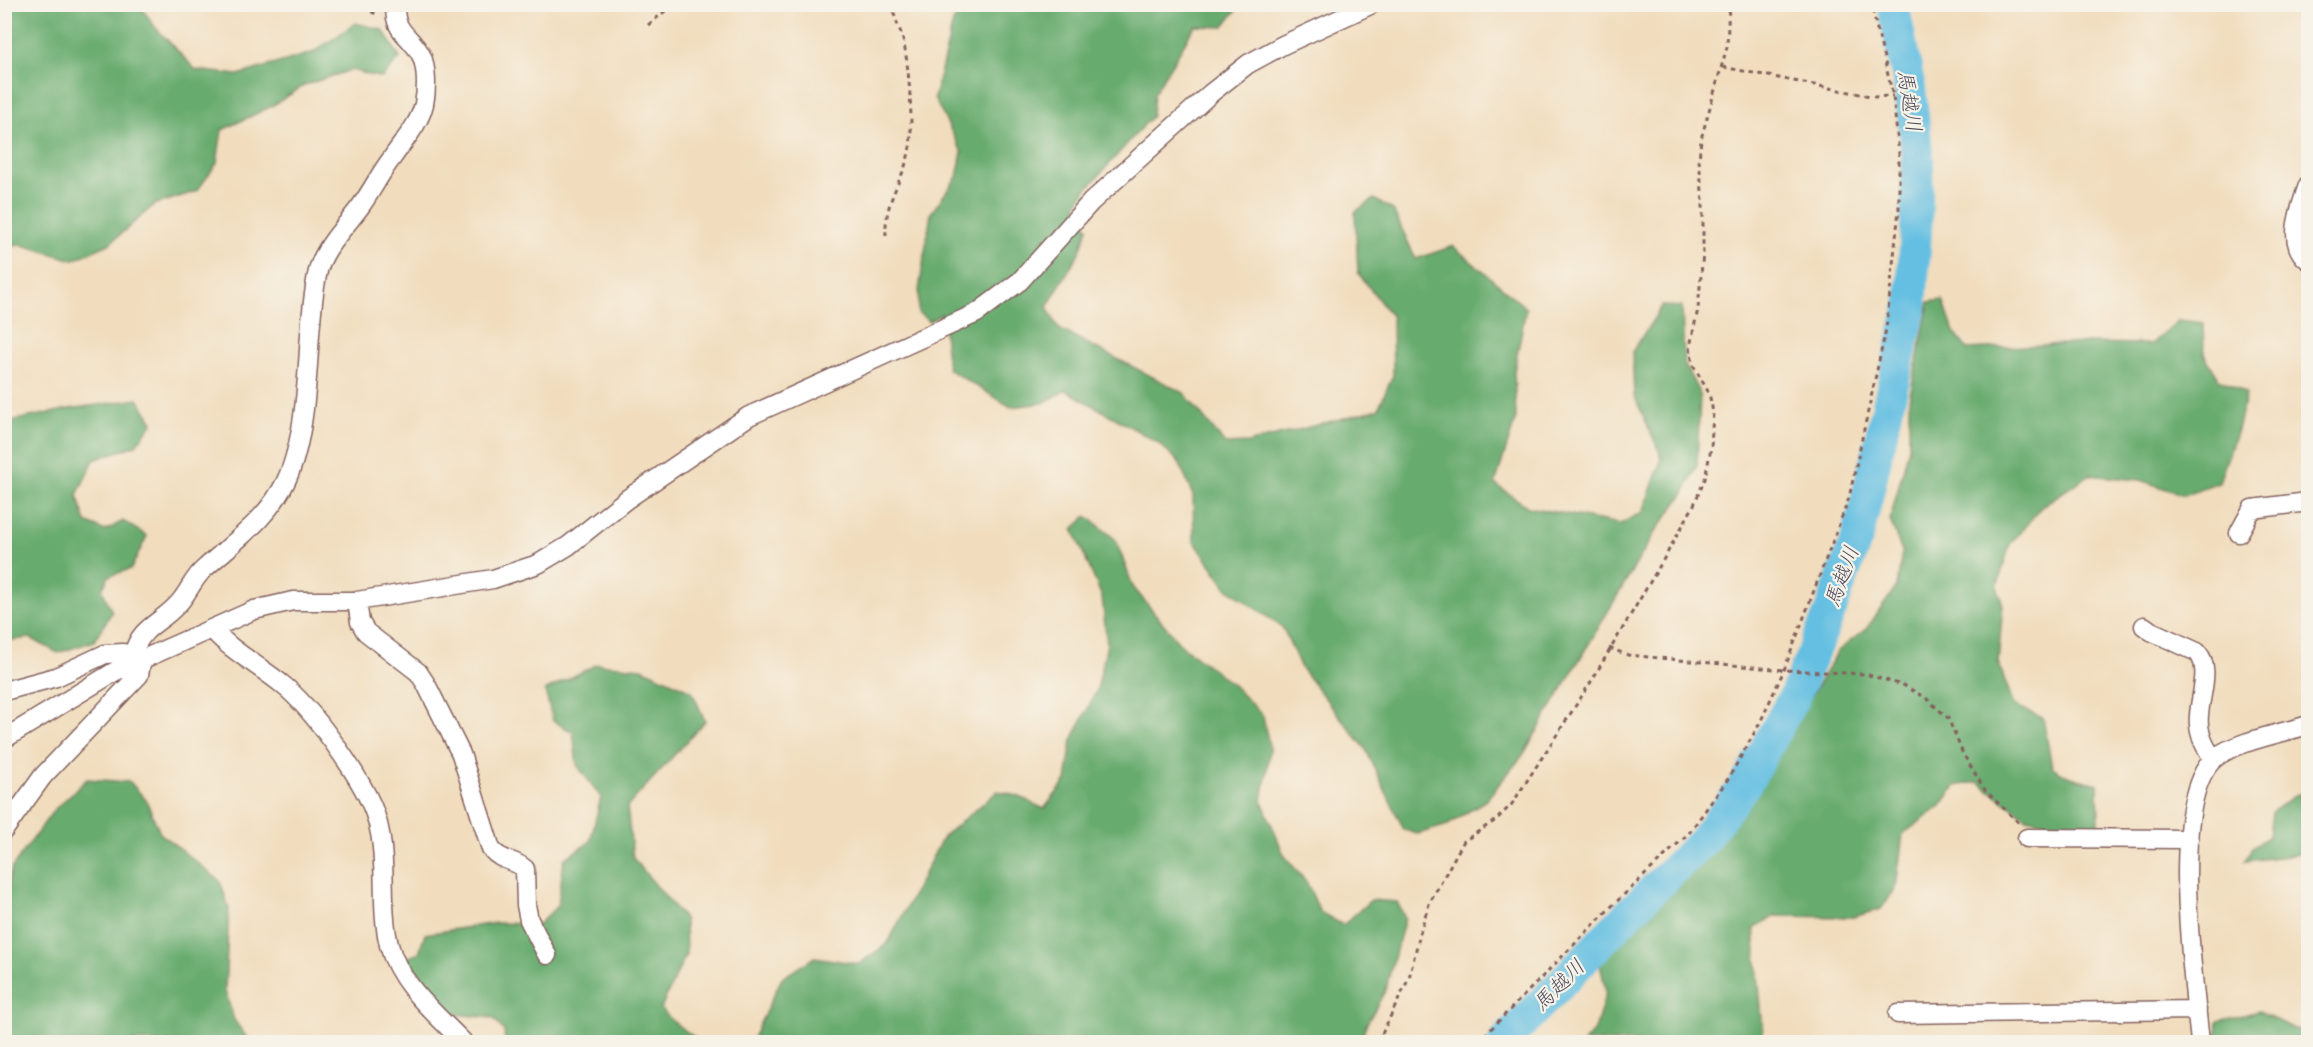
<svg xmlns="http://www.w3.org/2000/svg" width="2313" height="1047" font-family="Kalam,'Klee One',sans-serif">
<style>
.forest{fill:#68ab6e;stroke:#59654c;stroke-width:1.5}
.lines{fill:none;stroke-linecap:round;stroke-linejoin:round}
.river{stroke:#65bfe2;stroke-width:32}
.minor-casing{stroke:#84625e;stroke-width:21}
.path{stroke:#84625e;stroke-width:3;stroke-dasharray:4.5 4.5;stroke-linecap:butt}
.minor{stroke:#fff;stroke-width:18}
.labels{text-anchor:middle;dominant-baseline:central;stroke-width:4.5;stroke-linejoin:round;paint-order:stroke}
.water-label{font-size:21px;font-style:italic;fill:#524f62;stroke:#f7f3e8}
</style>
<rect width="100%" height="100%" fill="#f7f3e8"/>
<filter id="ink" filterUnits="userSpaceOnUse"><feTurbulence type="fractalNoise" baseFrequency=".0167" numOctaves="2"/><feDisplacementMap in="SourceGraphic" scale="12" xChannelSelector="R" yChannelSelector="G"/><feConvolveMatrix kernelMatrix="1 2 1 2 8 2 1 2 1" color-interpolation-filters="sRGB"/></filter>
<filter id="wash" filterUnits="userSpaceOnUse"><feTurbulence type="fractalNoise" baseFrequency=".008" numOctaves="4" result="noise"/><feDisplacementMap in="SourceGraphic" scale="24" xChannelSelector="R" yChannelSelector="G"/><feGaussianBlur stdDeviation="1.35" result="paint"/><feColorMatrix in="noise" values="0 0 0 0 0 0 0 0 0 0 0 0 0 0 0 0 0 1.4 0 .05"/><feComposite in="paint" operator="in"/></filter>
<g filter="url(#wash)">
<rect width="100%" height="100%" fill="#f1ddbe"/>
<path class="forest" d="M5,4L140,5L155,27L196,70L238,75L312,53L356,23L383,30L400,58L382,78L351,70L305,85L270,107L222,130L217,163L197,191L154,205L109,244L73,260L19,244L5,248Z
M966,5H1238L1239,7L1223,27L1195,26L1154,93L1152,116L1085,191L1076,206L1088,228L1080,251L1047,307L1059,329L1184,393L1225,444L1248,443L1378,409L1393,375L1392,317L1358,273L1355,212L1374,199L1393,210L1416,259L1453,246L1526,308L1514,371L1516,418L1495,484L1528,507L1620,524L1643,512L1662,458L1634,395L1632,352L1662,306L1682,307L1684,363L1700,395L1697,465L1684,493L1655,532L1523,755L1486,800L1448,825L1417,834L1404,830L1365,748L1301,668L1283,628L1227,588L1194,541L1193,496L1179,462L1157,442L1066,390L1043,403L1011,407L948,369L942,314L929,321L918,313L919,290L931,213L957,177L962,152L934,98L953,22Z
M1943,300L1954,332L1967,349L2086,343L2151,344L2179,320L2203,323L2204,354L2219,379L2246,393L2237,430L2219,482L2184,495L2140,480L2089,475L2043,505L2010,544L1997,587L2003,605L1998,662L2014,705L2043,718L2052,767L2070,777L2098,784L2099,824L2067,827L2027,818L1978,782L1955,786L1940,807L1903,834L1896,888L1881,909L1853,917L1775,916L1754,928L1764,1042H1584L1595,1030L1606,992L1600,964L1624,930L1695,866L1733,823L1761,780L1838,651L1867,628L1897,586L1902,552L1890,520L1909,447V400L1929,302Z
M138,399L153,422L136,445L94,460L77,495L86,522L105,531L123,521L147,536L131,569L109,576L102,589L112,612L94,641L58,653L30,638L5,641V422L69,409Z
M1087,516L1116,540L1133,587L1181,645L1232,684L1263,716L1270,750L1262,801L1284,855L1307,883L1320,912L1343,925L1371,900L1397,902L1405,918L1385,991L1365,1027L1361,1042H751L782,978L815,957L859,964L888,943L943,837L998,791L1018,796L1044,809L1066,781L1072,740L1097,690L1107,644L1102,597L1073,529Z
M597,664L642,668L692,691L705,721L627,807L633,858L685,920L686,954L661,1008L671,1020L701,1042H505L504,1031L493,1018L455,1014L413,976L407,958L419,953L425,934L495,923L539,924L558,905L564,859L590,842L601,797L577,765L573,732L553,721L545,691Z
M87,779L130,782L146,800L160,833L220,881L229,908L225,991L234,1020L250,1042H5L4,913L11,869L53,811Z
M2308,792V851L2288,856L2245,861L2252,848L2269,836L2272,812L2295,795Z
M2259,1011L2294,1029H2308V1042H2216L2218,1021Z"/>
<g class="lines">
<path class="river" d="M1504,1042L1627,915L1702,842L1747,782L1794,697L1828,617L1859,532L1911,306L1916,232L1918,161L1910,89L1893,4"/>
</g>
</g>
<g filter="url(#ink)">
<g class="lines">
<g class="minor-casing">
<path id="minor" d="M2308,185C2301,208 2285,242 2308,260
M2239,533L2252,509L2308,502
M357,601L360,622L366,632L418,672L426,684L461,754L491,849C503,863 513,858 525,869L526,905L529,920L547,955
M2144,626L2151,631L2197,652C2214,669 2196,704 2199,725C2200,738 2206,748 2213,759
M212,629C232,652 260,666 283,685C312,708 357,772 372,806C391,850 378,900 389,945C399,984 436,1014 463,1042
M133,655C140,627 158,625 176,606C187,596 192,580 203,570C233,542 268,519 286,481C305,441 307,378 310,334C312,312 313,289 319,267C327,244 346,226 360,207C372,191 380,173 392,158C404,140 419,125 424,104C427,90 427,67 421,55C409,33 394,34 395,4
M4,691L56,677L105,654L123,653L142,658L139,675L43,776L4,830
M4,739L114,672L254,610L293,601H357L493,579L538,564L568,546L627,499L749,416L977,313L1020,281L1091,202L1211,93L1248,64L1283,45L1372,4
M2027,838L2189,839
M1898,1014L2197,1010
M2200,1042C2194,983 2167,798 2215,758C2234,742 2283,733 2308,725"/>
</g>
<path class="path" d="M355,4L378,15
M648,25L674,4
M1723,67L1875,97L1893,96
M886,236C884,197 905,180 910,147C913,123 909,64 903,40C900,27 893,18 893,4
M1609,648L1628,655L1784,670L1865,674L1903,685L1926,698L1948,718L1963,754L1985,790L2020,824
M1378,1042L1409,978L1421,929L1429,904L1457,853L1464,841L1496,820L1512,804L1589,685L1662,562L1693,507L1705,479L1711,448L1713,412L1709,393L1693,365L1690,347L1698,309L1703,253V201L1699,160L1701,139L1727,47L1729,4
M1478,1042L1612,906L1689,833L1728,779L1760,723L1784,670L1849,498L1886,329L1899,210V154L1893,96L1871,4"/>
<use href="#minor" class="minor"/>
</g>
</g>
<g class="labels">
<g class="water-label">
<text transform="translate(1908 101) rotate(81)">馬越川</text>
<text transform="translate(1843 577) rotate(-70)">馬越川</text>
<text transform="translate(1560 986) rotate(-45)">馬越川</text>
</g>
</g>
<rect width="2313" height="1047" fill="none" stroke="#f7f3e8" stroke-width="24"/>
</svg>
